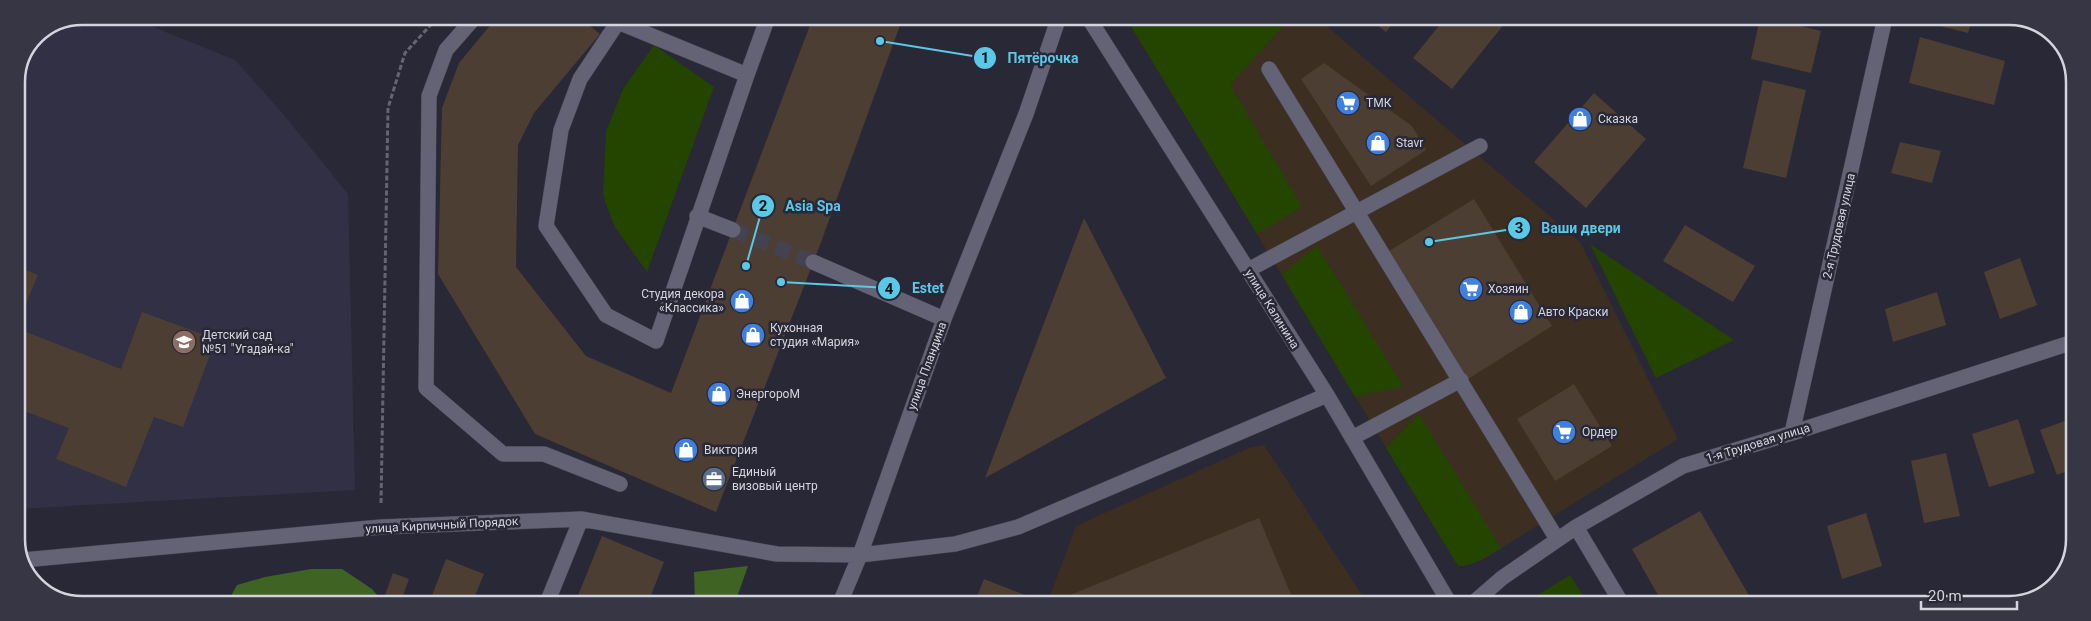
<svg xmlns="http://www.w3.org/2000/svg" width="2091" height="621" font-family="Roboto,sans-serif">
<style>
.commercial{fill:#3c2f21}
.built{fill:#323045}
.green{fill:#234500}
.forest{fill:#3f6322}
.building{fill:#4c3e32}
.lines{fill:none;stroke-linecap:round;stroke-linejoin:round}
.minor-tunnel{stroke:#434250;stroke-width:15;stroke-dasharray:15 8;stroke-linecap:butt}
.minor-casing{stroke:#444450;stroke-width:16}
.path{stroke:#656572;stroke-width:3;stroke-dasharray:5 2.5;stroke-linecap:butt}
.minor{stroke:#646375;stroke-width:15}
.labels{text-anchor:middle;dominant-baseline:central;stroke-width:5;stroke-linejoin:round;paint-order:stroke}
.poi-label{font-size:12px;fill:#d4d4de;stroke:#292837;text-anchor:start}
.street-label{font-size:12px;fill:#d4d4de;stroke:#292837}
.rim{fill:none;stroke:#d4d4de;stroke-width:2.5}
.leader{fill:none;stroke:#5ac8e6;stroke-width:2}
.callout-dot{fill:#5ac8e6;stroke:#292837;stroke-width:2}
.mark-label{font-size:15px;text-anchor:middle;font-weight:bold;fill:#111}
.callout-label{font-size:14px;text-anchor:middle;font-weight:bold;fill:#5ac8e6;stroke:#292837;stroke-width:5;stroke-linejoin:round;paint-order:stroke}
</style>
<rect width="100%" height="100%" fill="#292837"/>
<path class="commercial" d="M1126,18H1317L1580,242L1678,439L1482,560L1464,566H1458Z
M1264,445L1368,604H1047L1076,526L1249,448Z"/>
<path class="built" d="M82,16H126L235,60L284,115L348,194L355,490L16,509V82L36,35Z"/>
<path class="green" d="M1126,18H1290L1230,85L1302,207L1257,234Z
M654,45L714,87L647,272L615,227L603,196L606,132L623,89Z
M1590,244L1734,340L1656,378Z
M1317,246L1403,386L1355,397L1282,275Z
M1419,414L1501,548C1488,556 1474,566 1458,566L1386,448Z
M1570,575L1588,604H1523Z"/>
<path class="forest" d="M748,566L735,603H695L694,572Z
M311,569H342L372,589L384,603H227L237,585L265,577Z"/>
<path class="building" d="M497,17H579L600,34L534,113L518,145L516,267L586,356L671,393L813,17H903L820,245L716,512L535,434L438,274L442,108L459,63Z
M1368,18H1397L1386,32Z
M1445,18H1509L1452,89L1413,58Z
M1760,18H1768L1821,31L1811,73L1751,59Z
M1925,18L1972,19L1968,33L1924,22Z
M1920,37L2005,61L1994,105L1909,83Z
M1324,63L1412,126L1426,150L1371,186L1301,79Z
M1763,80L1806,90L1786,178L1743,168Z
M1594,93L1646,139L1586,208L1534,162Z
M1900,142L1941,151L1932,183L1891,173Z
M1474,199L1552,326L1468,379L1389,251Z
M1084,218L1166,378L985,478Z
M1685,225L1755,266L1733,302L1663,261Z
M2020,258L2037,305L2000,319L1984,272Z
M16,266L38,275L16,327Z
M1937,292L1946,325L1893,342L1885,309Z
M142,312L216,339L183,427L154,417L126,487L56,459L69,428L16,408V328L121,369Z
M1574,384L1612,446L1555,481L1517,419Z
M2073,418V469L2057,475L2040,430Z
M2018,419L2035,473L1989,487L1972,434Z
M1946,453L1960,516L1924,523L1911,461Z
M1700,511L1754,604H1664L1655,590L1632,549Z
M1866,513L1882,566L1842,579L1827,526Z
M1259,518L1295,604H1048Z
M602,536L664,562L648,603H575Z
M446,559L484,574L472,603H429Z
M393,573L409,579L401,601L385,595Z
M984,579L1046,603V604H974Z"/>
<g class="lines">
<path class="minor-tunnel" d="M733,230L813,262"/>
<g class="minor-casing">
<path id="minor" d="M475,17L446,50L429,96L426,388L503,454H544L620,484
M612,17L618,22L747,75L768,17
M1088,17L1327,395L1450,604
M618,22L580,79L561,130L546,226L606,315L656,341L747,75
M1269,69L1557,539
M697,216L733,230
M813,262L944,319
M1248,270L1480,146
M1792,433L1885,18
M1352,438L1461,380
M1576,527L1622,604
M23,560L381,527L581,519L777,554L860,555L955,544L1018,527L1327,395
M547,603L581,519
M840,603L860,555L944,319L1026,114L1059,17
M1472,604L1502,578L1576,527L1683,466L1792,433L2073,342"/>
</g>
<path class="path" d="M381,503L388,108L405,53L438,17"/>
<use href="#minor" class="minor"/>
</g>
<defs>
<g id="supermarket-disc" transform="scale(1.25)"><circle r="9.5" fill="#3f7fe0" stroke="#292837"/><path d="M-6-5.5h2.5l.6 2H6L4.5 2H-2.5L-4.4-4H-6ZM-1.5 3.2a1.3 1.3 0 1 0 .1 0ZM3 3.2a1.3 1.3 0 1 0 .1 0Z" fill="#fff"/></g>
<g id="shop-disc" transform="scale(1.25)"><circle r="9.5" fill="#3f7fe0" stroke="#292837"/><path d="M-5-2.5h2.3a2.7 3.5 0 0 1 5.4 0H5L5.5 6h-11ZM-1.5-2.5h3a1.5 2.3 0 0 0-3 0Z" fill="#fff"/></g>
<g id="school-disc" transform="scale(1.25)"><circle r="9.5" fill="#8d6e63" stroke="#292837"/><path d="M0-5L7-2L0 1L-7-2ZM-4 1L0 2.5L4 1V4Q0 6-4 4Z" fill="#fff"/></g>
<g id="office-disc" transform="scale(1.25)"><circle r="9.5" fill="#5c6f8a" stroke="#292837"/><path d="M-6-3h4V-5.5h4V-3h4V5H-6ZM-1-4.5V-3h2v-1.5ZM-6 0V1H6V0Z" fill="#fff"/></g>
</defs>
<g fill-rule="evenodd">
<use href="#supermarket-disc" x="1348" y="103"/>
<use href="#shop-disc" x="1580" y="119"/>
<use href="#shop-disc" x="1378" y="143"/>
<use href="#supermarket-disc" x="1471" y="289"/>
<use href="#shop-disc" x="742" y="301"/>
<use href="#shop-disc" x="1521" y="312"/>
<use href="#shop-disc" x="753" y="335"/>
<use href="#school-disc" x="184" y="342"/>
<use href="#shop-disc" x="719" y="394"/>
<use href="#supermarket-disc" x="1564" y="432"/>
<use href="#shop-disc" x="686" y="450"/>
<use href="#office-disc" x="714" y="479"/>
</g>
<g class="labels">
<g class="poi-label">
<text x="1366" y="103">ТМК</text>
<text x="1598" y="119">Сказка</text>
<text x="1396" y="143">Stavr</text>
<text x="1488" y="289">Хозяин</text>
<text x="724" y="294" text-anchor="end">Студия декора<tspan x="724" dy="14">«Классика»</tspan></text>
<text x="1538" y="312">Авто Краски</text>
<text x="770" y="328">Кухонная<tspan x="770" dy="14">студия «Мария»</tspan></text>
<text x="202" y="335">Детский сад<tspan x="202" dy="14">№51 "Угадай-ка"</tspan></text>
<text x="736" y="394">ЭнергороМ</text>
<text x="1582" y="432">Ордер</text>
<text x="704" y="450">Виктория</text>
<text x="732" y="472">Единый<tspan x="732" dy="14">визовый центр</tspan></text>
</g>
<g class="street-label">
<text transform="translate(1839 226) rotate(-77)">2-я Трудовая улица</text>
<text transform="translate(1272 309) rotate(58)">улица Калинина</text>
<text transform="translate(927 366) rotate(-70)">улица Пландина</text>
<text transform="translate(1758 443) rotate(-17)">1-я Трудовая улица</text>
<text transform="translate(442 525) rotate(-3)">улица Кирпичный Порядок</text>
</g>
</g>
<path d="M0 0H2091V621H0ZM82 25H2009A57 57 0 0 1 2066 82V539A57 57 0 0 1 2009 596H82A57 57 0 0 1 25 539V82A57 57 0 0 1 82 25Z" fill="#373644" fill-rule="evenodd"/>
<path class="rim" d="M82 25H2009A57 57 0 0 1 2066 82V539A57 57 0 0 1 2009 596H82A57 57 0 0 1 25 539V82A57 57 0 0 1 82 25Z"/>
<path class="leader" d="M880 41L985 58M746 266L763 206M1429 242L1519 228M781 282L889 288"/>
<g class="callout-dot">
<circle cx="880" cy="41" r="5"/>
<circle cx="746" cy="266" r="5"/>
<circle cx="1429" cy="242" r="5"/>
<circle cx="781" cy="282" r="5"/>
<circle cx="985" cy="58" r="12"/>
<circle cx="763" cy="206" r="12"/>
<circle cx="1519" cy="228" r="12"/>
<circle cx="889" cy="288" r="12"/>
</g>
<g class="mark-label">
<text x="985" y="63">1</text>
<text x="763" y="211">2</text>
<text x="1519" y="233">3</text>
<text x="889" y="294">4</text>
</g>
<g class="callout-label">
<text x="1043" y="63">Пятёрочка</text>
<text x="813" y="211">Asia Spa</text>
<text x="1581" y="233">Ваши двери</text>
<text x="928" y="293">Estet</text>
</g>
<path d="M1921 601v8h96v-8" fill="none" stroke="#d4d4de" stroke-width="2.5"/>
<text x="1928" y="601" font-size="15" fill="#d4d4de" stroke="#292837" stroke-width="4" paint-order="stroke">20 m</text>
</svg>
